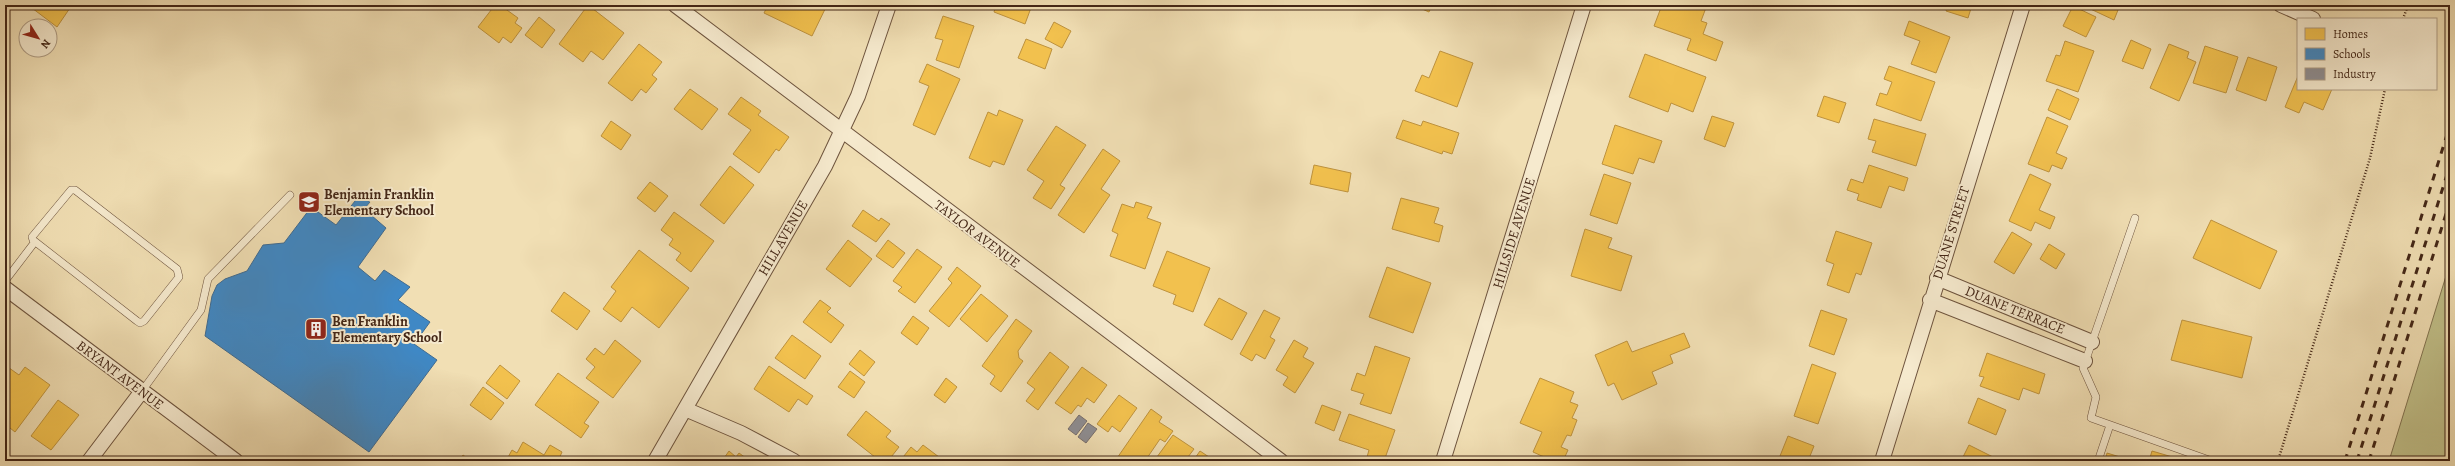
<svg xmlns="http://www.w3.org/2000/svg" width="2455" height="466" font-family="Alegreya,serif">
<style>
.green{fill:#c1c089;stroke:#827350}
.homes{fill:#f2c14e;stroke:#be923d}
.schools{fill:#3f88c5;stroke:#406b90}
.industry{fill:#8d8d92;stroke:#776e6d}
.lines{fill:none;stroke-linecap:round;stroke-linejoin:round}
.service-casing{stroke:#6e543e;stroke-width:8}
.minor-casing{stroke:#6e543e;stroke-width:16}
.path{stroke:#432616;stroke-width:2.5;stroke-dasharray:1 2;stroke-linecap:butt}
.service{stroke:#f6eace;stroke-width:7}
.minor{stroke:#f6eace;stroke-width:14}
.rail{stroke:#432616;stroke-width:3;stroke-dasharray:7 7;stroke-linecap:butt}
.labels{text-anchor:middle;dominant-baseline:central;stroke-width:4;stroke-linejoin:round;paint-order:stroke}
.poi-label{font-size:14px;font-weight:bold;fill:#432616;stroke:#f6eace;text-anchor:start}
.street-label{font-size:14px;fill:#432616;stroke:#f6eace}
</style>
<rect width="100%" height="100%" fill="#f1dfb4"/>
<filter id="stains"><feTurbulence type="fractalNoise" baseFrequency=".005" numOctaves="4"/><feColorMatrix values="0 0 0 0 .2 0 0 0 0 .09 0 0 0 0 .02 0 0 0 .5 -.17"/></filter>
<radialGradient id="worn" r=".72"><stop offset=".6" stop-color="#630" stop-opacity="0"/><stop offset="1" stop-color="#630" stop-opacity=".3"/></radialGradient>
<path class="green" d="M2450,263V461H2389Z"/>
<path class="homes" d="M28,5H72L57,27Z
M495,5H500L518,18L515,23L522,28L511,43L503,37L499,43L478,27Z
M588,5L624,33L603,60L591,51L583,62L559,44Z
M768,5H827L812,36L764,13Z
M996,5H1032L1025,24L994,12Z
M1413,5H1432L1429,12Z
M1662,5H1707L1701,21L1707,23L1703,34L1723,42L1716,61L1687,50L1691,39L1654,26Z
M1948,5H1972L1968,18L1946,11Z
M2082,5H2120L2114,20Z
M2073,6L2096,17L2086,37L2063,26Z
M943,16L974,26L959,68L936,60L943,40L935,38Z
M539,17L555,30L542,48L525,35Z
M1909,21L1950,37L1936,73L1911,64L1920,41L1904,35Z
M1054,22L1071,31L1062,48L1045,39Z
M1026,39L1052,49L1045,69L1018,58Z
M2131,40L2151,49L2143,69L2122,61Z
M2065,41L2094,51L2078,92L2046,81L2056,55L2060,56Z
M639,44L662,62L652,75L657,79L646,93L641,89L632,101L608,83Z
M2169,44L2189,52L2187,58L2196,62L2179,101L2150,88Z
M2205,46L2238,57L2226,93L2193,83Z
M1440,51L1473,63L1457,107L1415,91L1422,75L1429,78Z
M1645,54L1706,77L1693,112L1671,103L1668,112L1629,97Z
M2248,57L2277,67L2266,101L2236,90Z
M927,64L960,79L935,135L913,125L929,86L919,82Z
M1889,66L1935,82L1921,121L1876,105L1880,93L1887,95L1892,82L1884,79Z
M2298,76V89H2332L2323,110L2304,102L2299,113L2285,107Z
M690,89L718,109L702,130L674,109Z
M2057,89L2079,99L2070,120L2048,110Z
M1824,96L1846,103L1839,123L1817,116Z
M741,97L761,111L758,115L789,137L779,151L776,149L759,173L733,154L751,130L728,114Z
M999,110L1023,120L1004,165L993,161L990,167L969,158L988,112L997,116Z
M1712,116L1734,123L1725,147L1704,139Z
M2047,117L2068,126L2056,153L2067,158L2062,169L2052,165L2049,172L2028,164Z
M1874,119L1926,134L1916,166L1872,152L1876,141L1868,139Z
M1403,120L1421,126L1423,121L1459,133L1452,154L1443,151L1442,154L1396,138Z
M611,121L631,135L621,150L601,136Z
M1615,125L1662,141L1654,163L1639,158L1633,174L1602,164Z
M1056,126L1086,145L1060,185L1065,188L1051,209L1033,198L1044,181L1027,170Z
M1103,149L1120,161L1101,189L1110,195L1084,233L1058,215Z
M1314,165L1351,173L1348,192L1310,184Z
M1869,165L1908,178L1904,191L1889,186L1881,208L1857,200L1859,194L1847,190L1851,179L1863,183Z
M730,166L754,185L724,224L700,205Z
M1604,174L1631,183L1617,224L1590,215Z
M2030,174L2051,184L2039,210L2055,217L2050,229L2035,222L2031,231L2009,221Z
M650,182L668,196L655,212L637,198Z
M1401,198L1439,208L1434,223L1443,226L1439,242L1392,229Z
M1136,202L1152,207L1147,218L1161,223L1145,269L1110,256L1118,234L1112,231L1122,204L1134,208Z
M863,210L879,221L881,218L890,224L876,242L852,226Z
M674,212L714,241L691,272L676,260L681,253L669,245L673,239L661,230Z
M2211,220L2277,251L2260,289L2193,258Z
M1585,229L1612,238L1608,248L1632,256L1621,291L1571,276Z
M1836,231L1872,243L1861,275L1856,273L1849,293L1827,285L1834,264L1826,261Z
M2012,232L2032,244L2014,274L1994,262Z
M848,240L872,259L850,287L826,269Z
M888,240L905,253L893,268L876,256Z
M2049,244L2065,254L2056,269L2040,259Z
M917,249L942,267L915,303L898,291L902,287L893,281Z
M639,250L689,288L659,328L632,307L621,322L603,309L616,291L611,287Z
M1167,251L1210,268L1193,312L1173,304L1176,295L1153,286Z
M957,267L981,286L949,327L929,311L952,283L948,279Z
M1387,267L1431,283L1413,333L1369,317Z
M564,292L590,311L577,330L551,311Z
M981,294L1008,316L987,342L960,319Z
M1219,298L1247,313L1232,340L1204,325Z
M820,300L831,308L827,312L844,325L831,343L803,322Z
M1264,310L1280,318L1270,337L1275,340L1265,359L1256,354L1252,361L1240,354Z
M1821,310L1847,319L1834,355L1809,346Z
M913,316L929,328L917,345L901,333Z
M1016,319L1032,331L1018,351L1019,358L1023,361L1001,392L990,384L995,376L982,366Z
M2182,320L2252,337L2242,378L2171,360Z
M1684,333L1690,347L1670,355L1673,363L1652,372L1657,384L1622,400L1614,383L1608,386L1595,355L1627,341L1632,352Z
M792,335L821,356L805,379L775,358Z
M615,340L641,361L613,398L586,378L595,367L586,359L595,348L604,355Z
M1294,340L1308,348L1303,357L1314,363L1295,393L1283,385L1288,377L1276,370Z
M1375,346L1410,358L1391,414L1360,404L1364,394L1351,390L1357,373L1365,376Z
M860,350L875,362L864,376L849,364Z
M1050,352L1069,367L1038,410L1026,401L1035,389L1027,383Z
M1987,353L2045,374L2039,394L2023,388L2019,400L1980,386L1984,377L1979,376Z
M1812,364L1836,373L1818,424L1794,416Z
M5,365L19,375L25,367L50,385L15,432L5,424L10,417L5,414Z
M500,365L520,381L507,399L486,383Z
M769,366L813,396L807,405L798,399L789,412L754,389Z
M1082,367L1107,385L1094,403L1087,398L1081,407L1078,405L1071,414L1055,403Z
M850,371L865,382L854,398L838,387Z
M558,373L599,402L584,423L589,426L581,438L535,405Z
M946,378L957,387L945,403L934,395Z
M1540,378L1574,392L1570,402L1578,405L1572,418L1577,420L1571,436L1567,435L1561,447L1568,450L1563,461H1553L1533,452L1542,432L1520,423Z
M483,387L504,403L491,420L470,405Z
M1119,395L1137,408L1120,432L1112,426L1108,432L1097,424Z
M1978,398L2006,410L1996,435L1968,423Z
M58,400L79,415L51,450L31,436Z
M1322,405L1341,412L1334,431L1315,423Z
M1151,409L1162,417L1159,422L1173,431L1165,442L1160,439L1145,461H1115Z
M866,411L891,431L886,437L899,447L888,461H880L847,435Z
M1349,414L1395,430L1384,461L1367,457L1369,450L1339,440Z
M1173,435L1194,449L1185,461H1154Z
M1788,436L1814,446L1808,461H1778Z
M523,442L544,455L550,445L562,452L558,461H506L512,450L517,453Z
M923,445L939,457L935,461H900L911,447L917,452Z
M1969,445L1995,458L1994,461H1961Z
M729,451L736,457L739,453L750,461H722Z
M1200,451L1215,461H1193Z
M2152,451L2186,461H2149Z
M2107,453L2133,461H2105Z
M463,455L471,461H459Z
M392,456L399,461H388Z"/>
<path class="schools" d="M359,196L370,202L364,209L386,228L358,267L375,281L384,270L410,287L398,300L430,322L414,344L437,360L369,452L205,336L212,296L217,285L225,279L247,271L263,245L284,243L309,210L318,212L336,225Z"/>
<path class="industry" d="M1079,415L1087,421L1076,435L1068,429Z
M1088,423L1097,429L1086,443L1078,437Z"/>
<g class="lines">
<g class="service-casing">
<path id="service" d="M71,190H75L177,269L179,277L144,321L140,323L137,321L33,240L32,237Z
M2135,218L2083,368L2096,397L2091,418L2212,461
M5,281L34,243
M142,391L201,310L208,279L290,195
M2098,461L2110,425"/>
</g>
<g class="minor-casing">
<path id="minor" d="M675,5L1281,461
M2281,5L2313,19
M1937,278L2092,342
M5,288L236,461
M1930,300L2085,361
M685,409L741,433L794,461
M89,461L142,391
M655,461L825,166L858,96L889,5
M1443,461L1584,5
M1882,461L2023,5"/>
</g>
<path class="path" d="M2403,19L2408,5
M2278,461L2370,158L2385,89"/>
<use href="#service" class="service"/>
<use href="#minor" class="minor"/>
<path class="rail" d="M2345,461L2450,125
M2357,461L2450,165
M2369,461L2450,201"/>
</g>
<defs>
<g id="school-square" transform="scale(1.15)"><rect x="-9" y="-9" width="18" height="18" rx="4" fill="#8f2418" stroke="#f6eace"/><path d="M0-5L7-2L0 1L-7-2ZM-4 1L0 2.5L4 1V4Q0 6-4 4Z" fill="#fff"/></g>
<g id="building-square" transform="scale(1.15)"><rect x="-9" y="-9" width="18" height="18" rx="4" fill="#8f2418" stroke="#f6eace"/><path d="M-4-6H4V6H1V3H-1V6H-4ZM-2.5-4.3h1.7v1.8h-1.7ZM.8-4.3h1.7v1.8H.8ZM-2.5-1h1.7V.8h-1.7ZM.8-1h1.7V.8H.8Z" fill="#fff"/></g>
</defs>
<g fill-rule="evenodd">
<use href="#school-square" x="309" y="202"/>
<use href="#building-square" x="316" y="329"/>
</g>
<g class="labels">
<g class="poi-label">
<text x="324" y="194">Benjamin Franklin<tspan x="324" dy="16">Elementary School</tspan></text>
<text x="332" y="321">Ben Franklin<tspan x="332" dy="16">Elementary School</tspan></text>
</g>
<g class="street-label">
<text transform="translate(1514 233) rotate(-73)">HILLSIDE AVENUE</text>
<text transform="translate(1951 233) rotate(-73)">DUANE STREET</text>
<text transform="translate(977 234) rotate(37)">TAYLOR AVENUE</text>
<text transform="translate(783 238) rotate(-60)">HILL AVENUE</text>
<text transform="translate(2015 310) rotate(22)">DUANE TERRACE</text>
<text transform="translate(120 375) rotate(37)">BRYANT AVENUE</text>
</g>
</g>
<rect width="2455" height="466" fill="none" stroke="#f1dfb4" stroke-width="20"/>
<rect x="6" y="6" width="2443" height="454" fill="none" stroke="#432616" stroke-width="2"/>
<rect x="10" y="10" width="2435" height="446" fill="none" stroke="#432616"/>
<rect x="2297" y="18" width="140" height="72" fill="#f6eace" stroke="#ae9c84"/>
<rect x="2305" y="28" width="20" height="12" fill="#f2c14e" stroke="#ae9c84"/>
<text x="2333" y="38" font-size="12" fill="#432616">Homes</text>
<rect x="2305" y="48" width="20" height="12" fill="#3f88c5" stroke="#ae9c84"/>
<text x="2333" y="58" font-size="12" fill="#432616">Schools</text>
<rect x="2305" y="68" width="20" height="12" fill="#8d8d92" stroke="#ae9c84"/>
<text x="2333" y="78" font-size="12" fill="#432616">Industry</text>
<g transform="translate(38 38) rotate(127)"><circle r="19" fill="#f6eace" stroke="#ae9c84"/>
<path d="M0-3L7 15L0 10L-7 15Z" fill="#8f2418"/>
<text y="-6" font-size="11" font-weight="bold" text-anchor="middle" fill="#432616">N</text>
</g>
<rect width="100%" height="100%" filter="url(#stains)"/>
<rect width="100%" height="100%" fill="url(#worn)"/>
</svg>
